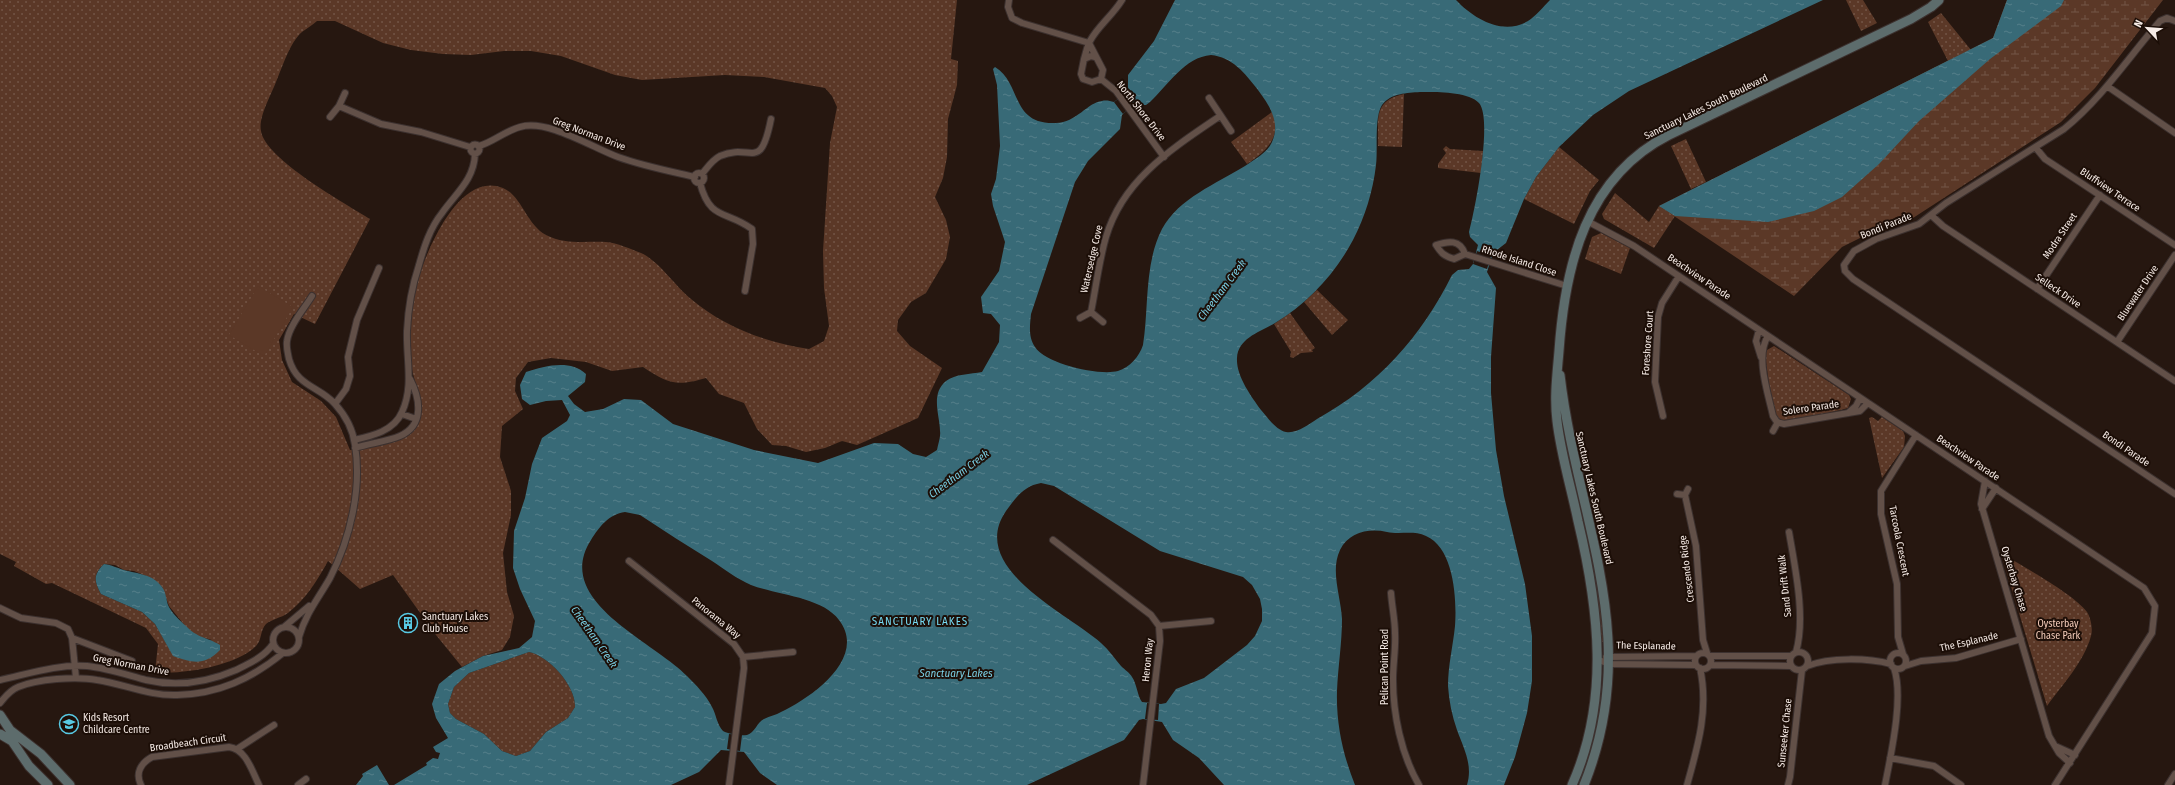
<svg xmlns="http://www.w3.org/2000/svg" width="2175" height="785" font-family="'Fira Sans Condensed',sans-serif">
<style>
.grass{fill:url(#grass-dots);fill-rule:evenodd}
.wetland{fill:url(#wetland-marsh)}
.pitch{fill:#5b3827}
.water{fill:url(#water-ripples);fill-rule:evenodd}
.pier{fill:#261710}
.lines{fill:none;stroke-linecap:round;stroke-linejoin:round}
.street-casing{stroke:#3c312f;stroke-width:8}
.secondary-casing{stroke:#3c312f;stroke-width:11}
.street{stroke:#625048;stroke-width:6}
.secondary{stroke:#5d6c6c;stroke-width:9}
.labels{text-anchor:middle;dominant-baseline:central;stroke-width:4;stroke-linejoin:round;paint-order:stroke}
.street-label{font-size:10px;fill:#f6ebe6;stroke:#1c0e07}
.poi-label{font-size:10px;fill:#f6ebe6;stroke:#1c0e07;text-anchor:start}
.park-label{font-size:10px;fill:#f7cebc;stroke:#1c0e07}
.water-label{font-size:11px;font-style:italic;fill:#79cee3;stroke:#1c0e07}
.neighbourhood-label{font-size:11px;letter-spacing:1px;fill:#76dbf4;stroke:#1c0e07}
</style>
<defs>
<pattern id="grass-dots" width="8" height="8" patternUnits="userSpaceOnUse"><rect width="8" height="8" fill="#5b3827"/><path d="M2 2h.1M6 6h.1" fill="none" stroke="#735546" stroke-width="1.8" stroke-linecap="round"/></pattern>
<pattern id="wetland-marsh" width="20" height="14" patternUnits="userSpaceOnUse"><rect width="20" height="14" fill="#5b3827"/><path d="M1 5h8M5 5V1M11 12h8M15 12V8" fill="none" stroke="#735546"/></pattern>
<pattern id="water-ripples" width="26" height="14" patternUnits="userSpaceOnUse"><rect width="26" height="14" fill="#386a77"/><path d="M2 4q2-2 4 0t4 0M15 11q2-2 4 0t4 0" fill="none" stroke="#557f8a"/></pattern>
</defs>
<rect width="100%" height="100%" fill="#261710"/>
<path class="grass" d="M0,0H957L951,59L958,61L957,85L948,119L947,157L943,178L935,197L946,220L950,237L946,259L926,293L911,302L898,320L897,331L910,346L942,368L918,418L857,445L842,441L825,448L806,452L786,446L772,445L757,429L744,403L719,394L706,378C676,387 667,383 643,367L612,371L586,362L551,358L528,362L516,378L515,391L523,409L502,426L500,457L511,491V515L503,553L507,592L514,616L510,637L502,650L483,656L462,667L436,635L393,575L360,589L328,561C317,581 306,599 288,613C281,618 272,619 266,624C260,630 262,640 256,646C236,666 182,675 155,672L158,644L146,628L52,583L46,584L14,566L16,562L0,554ZM317,21H335L383,43L411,50L443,54L471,55L504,51H531L561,56L615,75L642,80L725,75L764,77L825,88L832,96L837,107L830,143L823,251L824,288L829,326L824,341L809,349C767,343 724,327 691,299C675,286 659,261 641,253C631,249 617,243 606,242C585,241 566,245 546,235C526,224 522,196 503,188C461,171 430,244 420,273C413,293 411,316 410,337C410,347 410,359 412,369C415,386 425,402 418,418C416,424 408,436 403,438C388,445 367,448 350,450L336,417L321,401L292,382L282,360L279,340L294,314L315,324L370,219C346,204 265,159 261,131C258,118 271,95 276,82C282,68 290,42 302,32C307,28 313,25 317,21ZM104,564L115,565L124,570L134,571L151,578L162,587L169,606L186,627L197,636L212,640L173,655L155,624L142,612L101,594C94,581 93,574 104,564Z
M1846,0H1863L1877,23L1861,31Z
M1941,13L1971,50L1948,61L1928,22Z
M1404,94L1402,147L1378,146C1379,120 1372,101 1404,94Z
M1272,112C1283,136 1266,152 1247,164L1231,142Z
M1686,139L1706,182L1691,189L1671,146Z
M1446,146L1450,149L1483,151L1481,173L1438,168V164L1446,153L1443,149Z
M1559,147L1599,180L1590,191L1574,224L1524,199L1536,177Z
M1615,193L1649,222L1659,206L1675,216L1654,248L1604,219L1602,214Z
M1601,233L1630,248L1621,274L1585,259L1592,237Z
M1317,290L1348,320L1332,335L1304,302Z
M1290,313L1315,348L1312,350L1313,352L1301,353L1293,358L1290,357L1291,352L1274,324Z
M1774,346L1849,395L1851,399L1848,408L1785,424L1773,416L1765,354L1767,350Z
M1559,394L1585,508L1607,642H1600L1563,449Z
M1872,417L1878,421L1882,417L1903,431L1905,436L1904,447L1882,478L1869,418Z
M2001,553C2022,566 2074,594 2087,612C2091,618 2093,630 2091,636C2084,662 2062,685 2047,706Z
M529,652C549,656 576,686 575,707L568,718L546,732L530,751L516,756L502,751L484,734L456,719L450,713L448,704L454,687L469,673Z"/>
<path class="wetland" d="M2007,0H2163L2095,88L2061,122L1913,218L1874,231L1842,247L1794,296L1659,206L1993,38Z"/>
<path class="pitch" d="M258,286L293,307L264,356L229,335Z"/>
<path class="water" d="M1175,0H1456C1474,19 1503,36 1528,21C1536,16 1543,7 1550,0H1823L1629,91L1593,115L1559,147L1536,177L1524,199L1506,243L1493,253L1487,272L1496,288L1491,357V393L1496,450L1504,496L1525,584L1532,636V681L1527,713L1515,757L1504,785H1467C1473,765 1464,749 1457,730C1452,716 1449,701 1448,686C1448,665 1453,646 1455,626C1457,599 1454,548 1426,536C1413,530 1400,535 1387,532C1369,528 1349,532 1340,550C1330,571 1341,597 1342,619C1342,643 1338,667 1337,691C1336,724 1343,755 1355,785H1224L1199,758L1173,740L1162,722L1143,719L1139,720L1124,740L1027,785H777L760,773L744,752L721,750L699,772L671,785H394L427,765L426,763L433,758L438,759L440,753L436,752L433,747L448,738L436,718L432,704L439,684L455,671L483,656L519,648L532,637L535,621L520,589L513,568L514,531L525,498L532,464L542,438L567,421L570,415L562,400L546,401L530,405L522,399L520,385L526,372C545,366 570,359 586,374L585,382L568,396L574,404L585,412L603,409L624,399L641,400L673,424L754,450L818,463L874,443L898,444L913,454L926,457L937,450C938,444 941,437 940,431C940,416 930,394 946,381C955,374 971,374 982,372L999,342L1000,325L991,314L983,313L981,297L999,271L1005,242L993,206L991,194L996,179L1000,146L997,85L993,69L995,67C1022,83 1010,125 1056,123C1076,123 1088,102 1102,101C1106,100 1110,101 1114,102L1128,91V75L1154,41ZM1211,55C1232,57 1245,73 1258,90C1269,105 1281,122 1272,142C1267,153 1255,159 1245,166C1216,184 1179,198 1162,229C1144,264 1149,308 1143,345C1139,357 1130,367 1118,371C1099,376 1046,364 1035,347C1028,337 1030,325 1031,314L1075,182L1088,161L1120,129L1122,115L1133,105H1146L1150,102C1168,85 1185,57 1211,55ZM1420,92C1434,92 1468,91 1479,103C1493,119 1475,210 1469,232L1470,237L1478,245L1473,264L1469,269L1458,270L1452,275C1422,336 1377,386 1317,419C1309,424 1297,434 1286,432C1276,430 1267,417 1261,410C1251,396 1236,376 1237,358C1238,338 1260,332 1275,323C1308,303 1335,274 1353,240C1365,217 1373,191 1376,165C1378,150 1374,117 1382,105C1391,93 1407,93 1420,92ZM1041,483L1054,486L1160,551L1243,577L1252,585L1260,599L1262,609V621L1255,636L1247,645L1204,678L1176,689L1166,703L1161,704L1142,702C1137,695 1137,684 1132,677C1130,673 1125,670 1121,666C1115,659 1109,650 1101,643C1067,613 967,568 1006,511C1016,497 1024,486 1041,483ZM625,512L640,515C664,531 688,546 712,561C724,569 737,579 751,585C777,595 822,597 839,620C868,658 811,698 781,712C776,715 770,716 764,719C757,722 755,733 747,735C740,736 729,734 723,731C717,725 716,714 712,707C706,695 696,685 687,676C653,641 552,601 591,540C599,527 609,514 625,512ZM529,652C549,656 576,686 575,707L568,718L546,732L530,751L516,756L502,751L484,734L456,719L450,713L448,704L454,687L469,673Z
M2007,0H2064L2061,6L1990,59L1958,87L1919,121L1879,164L1842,197L1814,211L1768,222L1675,216L1659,206L1993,38Z
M104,564C112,565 117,568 124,570C138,574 153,574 162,587C166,592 166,599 168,605C171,612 180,621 186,626C197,638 207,637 220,645V650C204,666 193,663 173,656L155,624L142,612L101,594C94,581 93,575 104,564Z
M377,765L389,785H356L363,776L362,774Z"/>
<path class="pier" d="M1125,94L1133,105L1123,114L1114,102Z
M1477,251L1491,256L1487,269L1473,264Z
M1147,703L1159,704L1158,720L1145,719Z
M729,734L742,735L740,751L727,749Z"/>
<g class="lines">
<g class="street-casing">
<path id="street" d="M1009,0L1008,7L1012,18L1022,23L1089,43
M2175,21L2167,18L2160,21C2128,58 2102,98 2064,129L1946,203L1919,224L1876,239L1854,251L1844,265L1845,271L1853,279L2175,494
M1089,43L1103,70L1101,79L1092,82L1083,79L1081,74L1084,59L1091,56L1095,57
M1084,59C1086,53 1087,46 1090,41C1098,26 1113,15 1122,0
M1101,79L1116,91L1164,157
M2107,86L2175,133
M1209,98L1231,131
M339,106L381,124L421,132L470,147
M330,117L339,106L345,93
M470.5 149a4.5 4.5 0 1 1 9 0a4.5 4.5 0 1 1-9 0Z
M479,146C493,142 505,131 520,127C548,119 591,147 618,157C643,166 669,171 695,177
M2036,148L2045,159L2175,245
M694 178a5 5 0 1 1 10 0a5 5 0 1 1-10 0Z
M702,174C707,168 712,160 720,156C752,142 760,174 771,119
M700,183C710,221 726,210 752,229L753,244L745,291
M1931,215L1943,226L2175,381
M1587,221L1634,246L2144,588L2155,606L2152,633L2055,785
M1465,254L1454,259C1444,256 1441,253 1436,245C1448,241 1460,239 1465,254L1567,286
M2037,289L2100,195
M1091,312C1096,287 1099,261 1106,237C1123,179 1173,148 1220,116
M1080,318L1091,312L1103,322
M1759,330L1756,341L1761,357
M1768,336C1755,356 1768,393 1773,416L1777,422L1784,424L1860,411L1868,403
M2117,342L2175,255
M335,404L346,389L350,376L348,357L357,320L379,268
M1848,413L1856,406L1860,398
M402,414L416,419
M1663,416L1655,382L1658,317L1662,303L1679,276
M1773,431L1778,422
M354,440C372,436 394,431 402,412C414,386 406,359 407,331C408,309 412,286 419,265C424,247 430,228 442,213C456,193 474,180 475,154
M355,448C370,443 386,442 400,436C425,425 420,398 410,379
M1985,481L1981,504L2049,736L2059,753L2070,763
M1677,494L1685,495L1688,489
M1685,495L1696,546L1703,640L1707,653
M1982,509L1996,488
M1789,532C1795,568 1806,617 1796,652
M1053,540L1151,615L1159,626L1160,641L1143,785
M629,561L734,644L743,657L744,668L729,785
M1391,593C1392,607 1395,620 1395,633C1396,648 1393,664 1393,679C1393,714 1401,754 1419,785
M0,608L21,618L56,623L68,629L72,638L76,678
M1159,626L1211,621
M273 640a13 13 0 1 1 26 0a13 13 0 1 1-26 0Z
M284,627L309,606
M299,637C306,613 318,599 330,578C350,539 362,489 355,445C353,430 346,416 335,404C319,386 297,387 289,359C288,354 286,347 287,341C289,326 304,309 312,296
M72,638L132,661
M1790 661a9 9 0 1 1 18 0a9 9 0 1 1-18 0Z
M1695 661a8 8 0 1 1 16 0a8 8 0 1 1-16 0Z
M1890 661a8 8 0 1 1 16 0a8 8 0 1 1-16 0Z
M1903,654L1898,637L1897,584L1881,514V491L1916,435
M1710,656H1791
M743,657L793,652
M1606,657L1696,656
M1599,660L1609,664L1696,665
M1710,665L1791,666
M1807,666C1830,657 1868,658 1891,664
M1905,666L1921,661L1956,658L2021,639
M0,680C28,674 58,664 87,666C107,668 127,675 146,680C176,687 208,682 236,670C250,663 264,657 273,644
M0,703C5,697 10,690 18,687C37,679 76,676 97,680C124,684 149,696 177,695C218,694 251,679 283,653
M2055,746L2075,755
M237,749L274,725
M1890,758L1934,766L1961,785
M141,785C135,773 141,763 152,757L229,747C246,749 252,771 259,785
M298,785L306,779
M1687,785C1698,746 1709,709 1700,668
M1788,785L1790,777L1802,670
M1885,785C1891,754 1904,697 1894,668
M2168,785L2175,774"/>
</g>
<g class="secondary-casing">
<path id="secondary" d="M1560,375C1577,521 1644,636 1584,785
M0,715L10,730L41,754L70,785
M0,734L12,741L29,766L48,785
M1572,785C1610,700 1599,609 1578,521C1571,487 1561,455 1557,421C1554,397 1557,375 1559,351C1565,265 1586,177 1669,135L1911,19L1931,7L1939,0"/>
</g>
<use href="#street" class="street"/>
<use href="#secondary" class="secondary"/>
</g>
<defs>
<g id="building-ring" transform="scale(1)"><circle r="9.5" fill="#1c0e07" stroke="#58c9e3" stroke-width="1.5"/><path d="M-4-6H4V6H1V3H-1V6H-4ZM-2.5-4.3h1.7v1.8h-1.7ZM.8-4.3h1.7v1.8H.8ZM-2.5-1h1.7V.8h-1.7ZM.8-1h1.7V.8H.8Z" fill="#58c9e3"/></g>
<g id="school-ring" transform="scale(1)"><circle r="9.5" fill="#1c0e07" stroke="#58c9e3" stroke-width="1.5"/><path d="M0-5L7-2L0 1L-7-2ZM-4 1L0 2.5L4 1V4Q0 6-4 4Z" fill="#58c9e3"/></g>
</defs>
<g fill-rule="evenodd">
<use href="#building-ring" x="408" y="623"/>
<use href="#school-ring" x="69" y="724"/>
</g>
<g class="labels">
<g class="street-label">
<text transform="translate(1706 107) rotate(-26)">Sanctuary Lakes South Boulevard</text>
<text transform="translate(1141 111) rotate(52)">North Shore Drive</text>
<text transform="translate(589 134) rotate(21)">Greg Norman Drive</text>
<text transform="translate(2110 190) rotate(34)">Bluffview Terrace</text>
<text transform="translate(1886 226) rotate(-22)">Bondi Parade</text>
<text transform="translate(2060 236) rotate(-56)">Modra Street</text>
<text transform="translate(1092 259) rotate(-77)">Watersedge Cove</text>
<text transform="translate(1519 261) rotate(18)">Rhode Island Close</text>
<text transform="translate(1699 277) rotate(34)">Beachview Parade</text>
<text transform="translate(2058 291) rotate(34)">Selleck Drive</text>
<text transform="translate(2138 293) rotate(-56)">Bluewater Drive</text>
<text transform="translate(1648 343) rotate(-86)">Foreshore Court</text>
<text transform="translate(1811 408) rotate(-8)">Solero Parade</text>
<text transform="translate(2126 449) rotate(34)">Bondi Parade</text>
<text transform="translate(1968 458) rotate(34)">Beachview Parade</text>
<text transform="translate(1594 498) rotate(77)">Sanctuary Lakes South Boulevard</text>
<text transform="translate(1899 541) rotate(79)">Tarcoola Crescent</text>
<text transform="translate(1687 569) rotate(-97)">Crescendo Ridge</text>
<text transform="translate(2014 579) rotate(73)">Oysterbay Chase</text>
<text transform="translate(1785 586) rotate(-96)">Sand Drift Walk</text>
<text transform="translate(716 618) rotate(39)">Panorama Way</text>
<text transform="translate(1969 642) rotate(-13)">The Esplanade</text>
<text transform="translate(1646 646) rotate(1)">The Esplanade</text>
<text transform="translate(1148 660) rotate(-84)">Heron Way</text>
<text transform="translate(131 665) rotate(11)">Greg Norman Drive</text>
<text transform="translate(1385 667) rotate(-90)">Pelican Point Road</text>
<text transform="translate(1785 733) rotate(-84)">Sunseeker Chase</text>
<text transform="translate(188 743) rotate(-8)">Broadbeach Circuit</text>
</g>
<g class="poi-label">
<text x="422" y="617">Sanctuary Lakes<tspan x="422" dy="12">Club House</tspan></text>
<text x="83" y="718">Kids Resort<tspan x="83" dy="12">Childcare Centre</tspan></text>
</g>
<g class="park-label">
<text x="2058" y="624">Oysterbay<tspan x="2058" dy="12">Chase Park</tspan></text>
</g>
<g class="water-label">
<text transform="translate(1222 290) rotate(-53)">Cheetham Creek</text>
<text transform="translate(959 474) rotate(-37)">Cheetham Creek</text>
<text transform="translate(594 637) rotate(55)">Cheetham Creek</text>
<text x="956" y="673">Sanctuary Lakes</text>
</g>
<g class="neighbourhood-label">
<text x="920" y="621">SANCTUARY LAKES</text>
</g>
</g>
<g transform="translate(2147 28) rotate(296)" stroke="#1c0e07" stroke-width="3" paint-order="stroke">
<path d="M0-3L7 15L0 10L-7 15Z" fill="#f6ebe6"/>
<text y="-6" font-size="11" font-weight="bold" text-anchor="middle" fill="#f6ebe6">N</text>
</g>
</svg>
